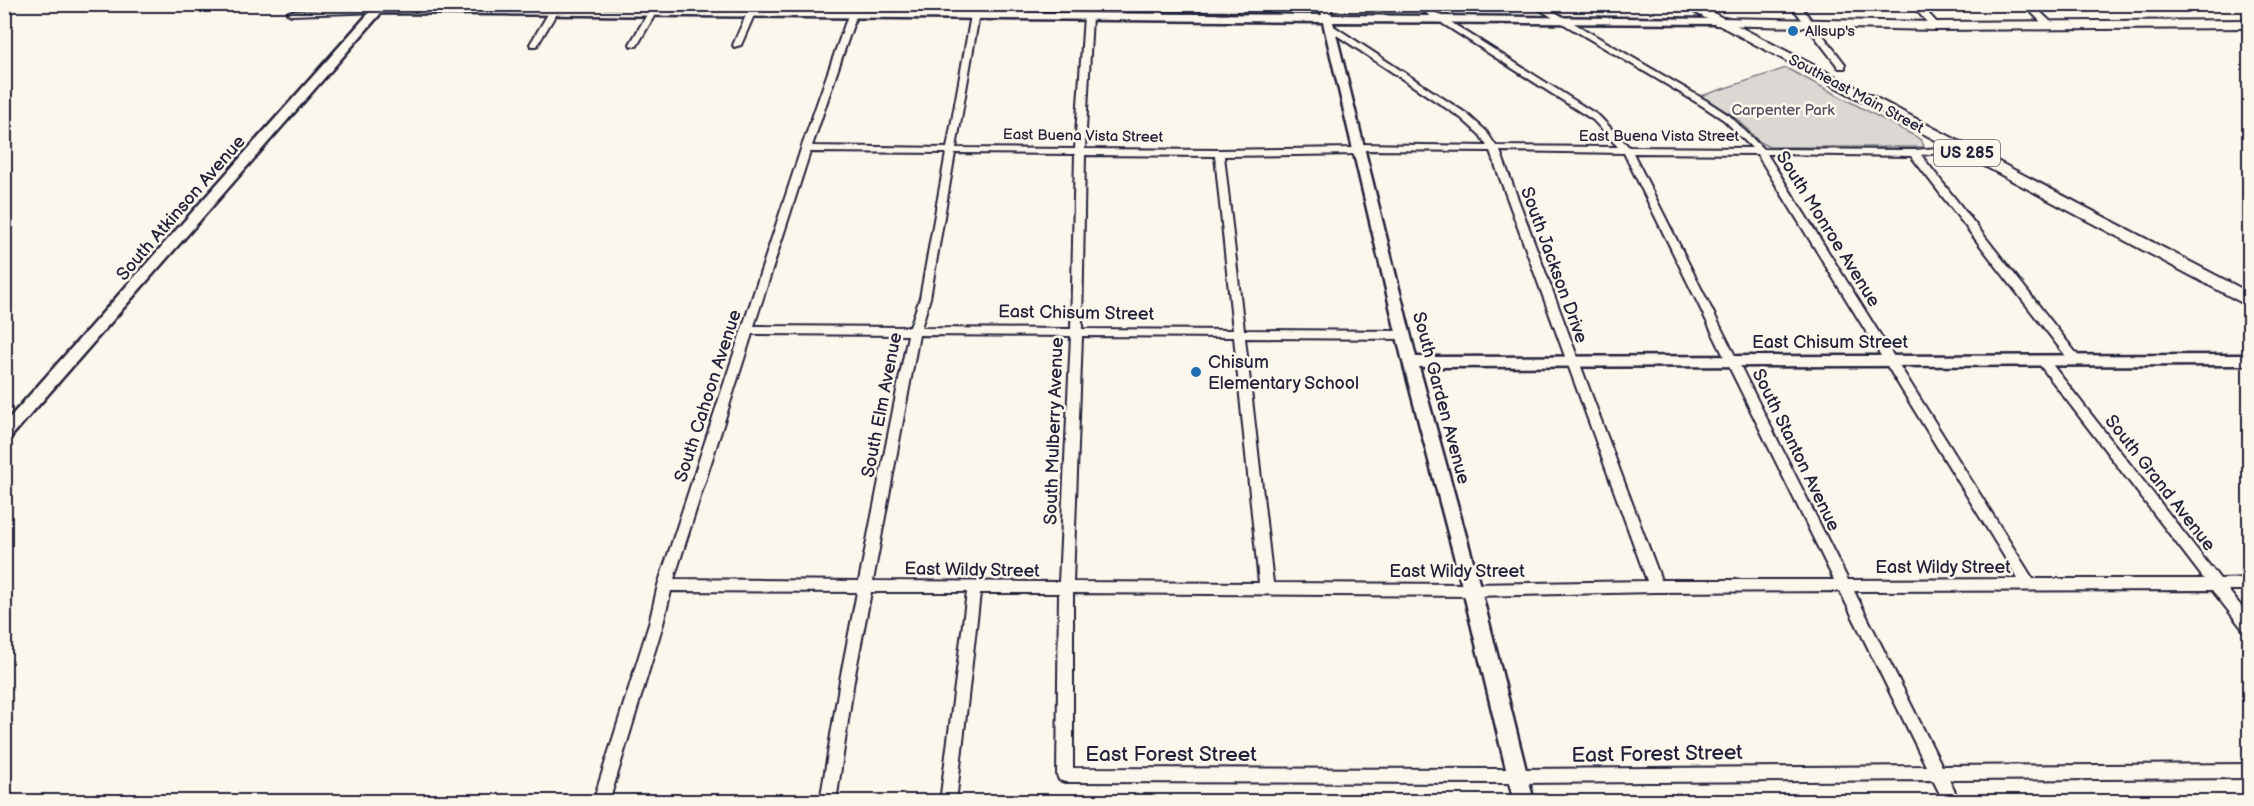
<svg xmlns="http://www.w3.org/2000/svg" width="2254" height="806" font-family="'Balsamiq Sans',sans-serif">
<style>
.built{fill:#ebe7df}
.green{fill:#dbd8d3;stroke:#7e7d87;stroke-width:1.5}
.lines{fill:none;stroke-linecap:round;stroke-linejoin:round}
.minor-casing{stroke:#22223b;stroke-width:4}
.tertiary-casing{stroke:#22223b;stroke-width:5}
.secondary-casing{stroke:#22223b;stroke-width:4}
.primary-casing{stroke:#22223b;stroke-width:4}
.minor{fill:#fbf7ec;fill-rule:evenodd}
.tertiary{fill:#fbf7ec;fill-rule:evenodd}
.secondary{fill:#fbf7ec;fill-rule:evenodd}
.primary{fill:#fbf7ec;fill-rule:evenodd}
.poi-dot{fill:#1f6fb2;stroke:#fbf7ec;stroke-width:2}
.labels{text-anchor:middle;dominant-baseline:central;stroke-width:5;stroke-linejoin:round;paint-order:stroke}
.far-poi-label{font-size:15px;fill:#22223b;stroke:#fbf7ec;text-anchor:start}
.far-street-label{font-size:15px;fill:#22223b;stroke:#fbf7ec}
.far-park-label{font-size:15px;fill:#505061;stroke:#fbf7ec}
.shield{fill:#fbf7ec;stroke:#636270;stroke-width:1.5}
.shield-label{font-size:16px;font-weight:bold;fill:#22223b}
.street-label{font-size:18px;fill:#22223b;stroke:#fbf7ec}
.poi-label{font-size:18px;fill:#22223b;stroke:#fbf7ec;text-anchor:start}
.near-street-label{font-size:21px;fill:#22223b;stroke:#fbf7ec}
</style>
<rect width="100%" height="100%" fill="#fbf7ec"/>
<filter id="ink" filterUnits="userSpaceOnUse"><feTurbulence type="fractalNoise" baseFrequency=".0167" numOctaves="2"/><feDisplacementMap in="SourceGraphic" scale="12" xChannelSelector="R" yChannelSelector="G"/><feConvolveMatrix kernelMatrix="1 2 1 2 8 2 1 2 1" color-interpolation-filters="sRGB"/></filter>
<g filter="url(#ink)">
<path class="built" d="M1319,4L1321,15L1151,14V5Z"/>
<path class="green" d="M1786,68L1915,136L1922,141L1924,147H1769C1755,142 1748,128 1737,119C1726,111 1713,104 1701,96Z"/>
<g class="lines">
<g class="minor-casing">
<path id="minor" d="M554,4H562L537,46H531L530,44Z
M653,4H661L637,46H631L630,44Z
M751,4H759L741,45L734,47L733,45Z
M852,4H860L812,146L947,148L971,15L975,13L979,15L956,148L1075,149L1084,16L1088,14L1092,16L1085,149L1219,150L1355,148L1356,145L1359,144L1487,146L1480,135L1461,118L1326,28V24L1329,23L1467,114L1486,131L1496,146L1618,147L1593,120L1412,4H1422L1599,116L1629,147L1752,148L1724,120L1701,105L1530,4H1541L1707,101L1730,116L1763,149L1914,150L1961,146V150L1958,151L1921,155L2080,358L2082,361L2080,364H2072L1911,156L1767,154L2033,579H2204L2039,364L2037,361L2039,358H2047L2220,579L2250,578V590H2228L2250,617V634L2245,632L2212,590L1854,591L1942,766L2250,764V778L1949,780L1960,802H1944L1933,780L1518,783L1065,782L1059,780L1057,775L1059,593H980L956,802H940L967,592H871L854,680L836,802H820L840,680L857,592L671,591L663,624L609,802H593L649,624L658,585L801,149ZM1364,150L1490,151L1647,581L1472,584L1273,583L1245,338L1404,339L1410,335L1404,331L1244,330L1224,156L1360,154L1363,153ZM1500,151L1624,153L1834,580H1661ZM810,152L946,153L920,298L910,327L754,326ZM955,153L1075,154L1071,329L921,328L930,298ZM1633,153L1757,154L2018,579L1848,580ZM1085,155L1215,156L1233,330L1082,329ZM752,334L908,335L859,581L674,579ZM919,335L1071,336L1059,582L873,581ZM1082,336L1234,337L1259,583L1073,582ZM1840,591L1926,766L1518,769L1073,768V593L1472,596L1656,592Z
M1156,4H1164L1163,19L1156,17Z
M1790,4H1799L1845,64V68H1839Z
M1911,4H1920L1938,24V28H1932Z
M2023,4H2032L2052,23V27H2046Z
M379,8H382V12L291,15L287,13L291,11Z"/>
</g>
<g class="tertiary-casing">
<path id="tertiary" d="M377,4H388L386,7L1322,15L1319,4H1329L1332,15L1719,19L1724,22L1723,24L1333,22L1416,357L2250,355V365L1419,367L1481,590L1534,802H1514L1463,590L1403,362L1323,22L381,13L9,439L4,440V424Z"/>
</g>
<g class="secondary-casing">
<path id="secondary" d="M2238,4H2250V13Z
M1719,18L1935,22L2250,20V28L1935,30L1715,25L1713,22Z"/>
</g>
<g class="primary-casing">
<path id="primary" d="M1679,4H1696L2250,293V307Z"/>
</g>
<use href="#minor" class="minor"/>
<use href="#tertiary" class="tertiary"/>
<use href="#secondary" class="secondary"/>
<use href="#primary" class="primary"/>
</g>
</g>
<g class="poi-dot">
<circle cx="1793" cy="31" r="6"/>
<circle cx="1196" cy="372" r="6"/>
</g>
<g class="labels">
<g class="far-poi-label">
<text x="1805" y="31">Allsup's</text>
</g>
<g class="far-street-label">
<text transform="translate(1856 94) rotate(28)">Southeast Main Street</text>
<text transform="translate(1083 136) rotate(1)">East Buena Vista Street</text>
<text x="1659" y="136">East Buena Vista Street</text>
</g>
<g class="far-park-label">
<text x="1783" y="110">Carpenter Park</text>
</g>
<rect class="shield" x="1934" y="140" width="66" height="26" rx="4.5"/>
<g class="shield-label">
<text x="1967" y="153">US 285</text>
</g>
<g class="street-label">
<text transform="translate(181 208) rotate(-49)">South Atkinson Avenue</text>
<text transform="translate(1828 229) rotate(58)">South Monroe Avenue</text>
<text transform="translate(1554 265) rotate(70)">South Jackson Drive</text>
<text transform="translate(1076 313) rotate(1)">East Chisum Street</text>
<text x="1830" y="342">East Chisum Street</text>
<text transform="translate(708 396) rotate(-72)">South Cahoon Avenue</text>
<text transform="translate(1441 398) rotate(75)">South Garden Avenue</text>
<text transform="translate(882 405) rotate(-79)">South Elm Avenue</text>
<text transform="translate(1054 431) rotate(-88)">South Mulberry Avenue</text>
<text transform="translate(1796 450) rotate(64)">South Stanton Avenue</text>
<text transform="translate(2160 483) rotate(52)">South Grand Avenue</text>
<text x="1943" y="567">East Wildy Street</text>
<text transform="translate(972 570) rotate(1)">East Wildy Street</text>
<text x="1457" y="571">East Wildy Street</text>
</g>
<g class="poi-label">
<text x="1208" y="362">Chisum<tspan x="1208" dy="21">Elementary School</tspan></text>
</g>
<g class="near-street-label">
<text x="1171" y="754">East Forest Street</text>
<text transform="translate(1657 754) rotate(-1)">East Forest Street</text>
</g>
</g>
<rect width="2254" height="806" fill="none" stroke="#fbf7ec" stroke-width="24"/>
<rect x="12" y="12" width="2230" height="782" fill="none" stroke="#22223b" stroke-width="2" filter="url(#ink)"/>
</svg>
